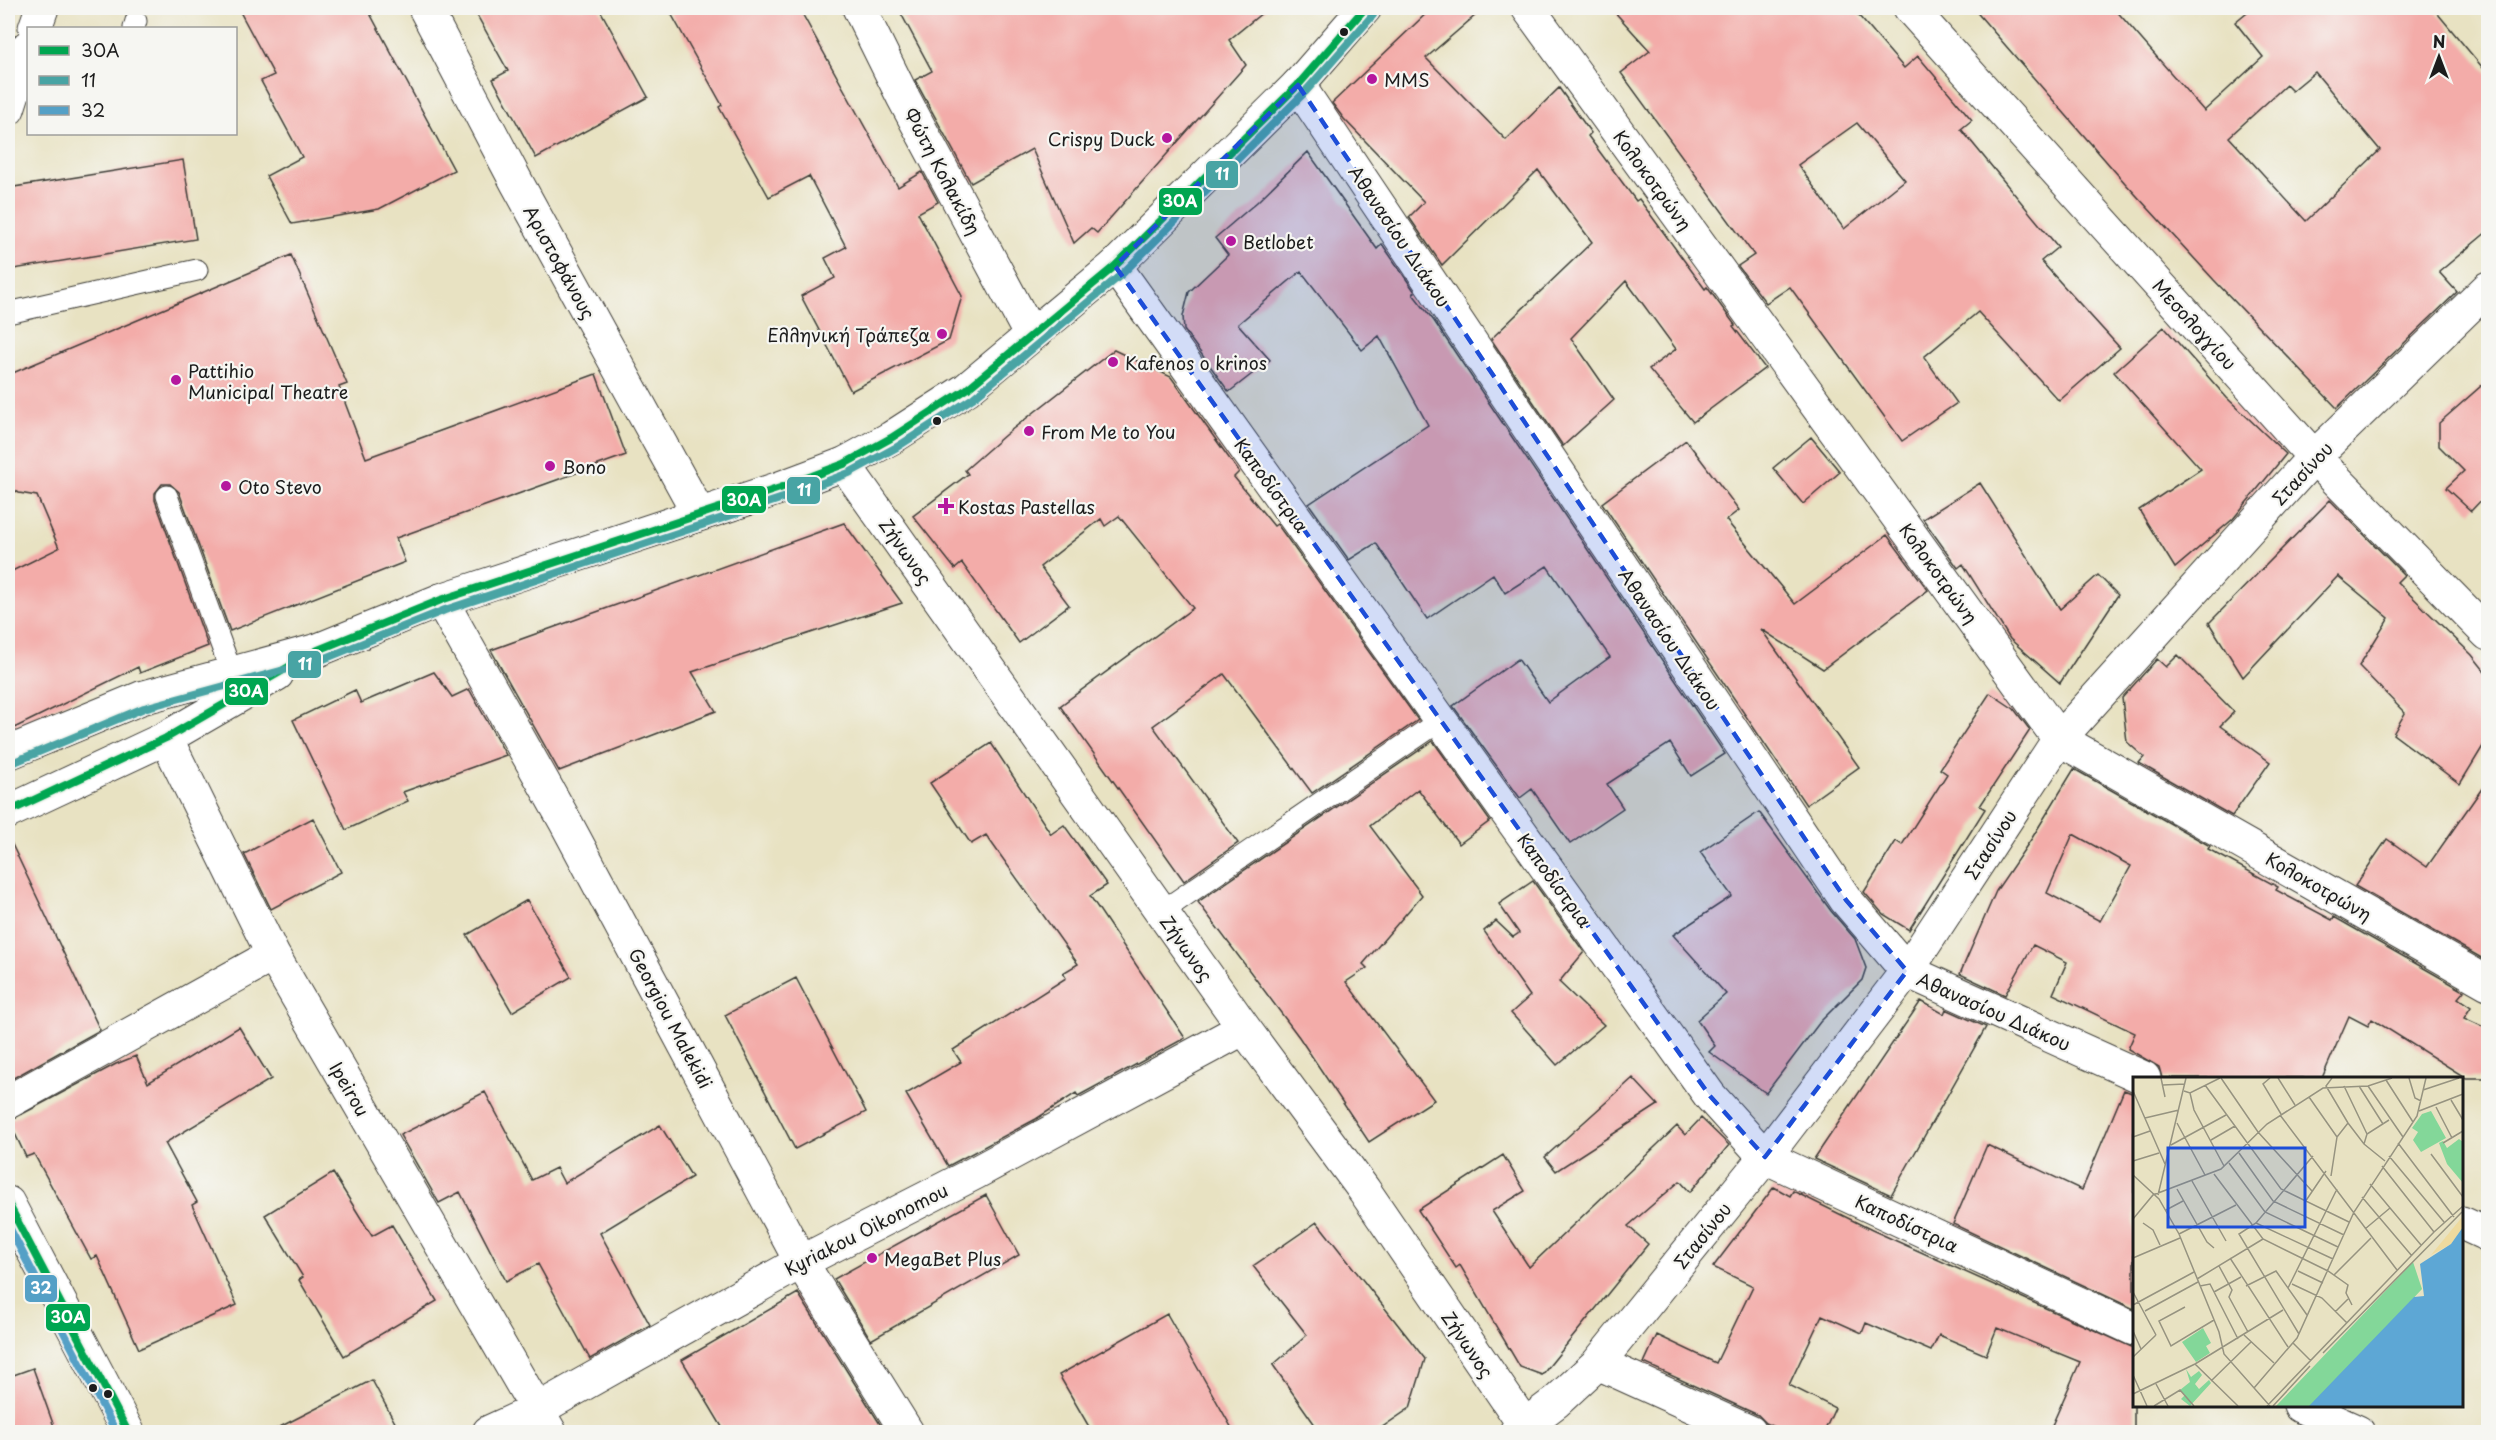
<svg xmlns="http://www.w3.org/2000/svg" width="2496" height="1440" font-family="'Playpen Sans',sans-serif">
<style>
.building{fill:#f3aca9;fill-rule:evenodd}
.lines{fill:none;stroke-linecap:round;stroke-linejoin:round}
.service-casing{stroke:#3b3a35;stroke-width:23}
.minor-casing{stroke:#3b3a35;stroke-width:35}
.tertiary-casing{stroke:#3b3a35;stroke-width:35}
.secondary-casing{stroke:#3b3a35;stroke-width:35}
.service{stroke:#fff;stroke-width:21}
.minor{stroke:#fff;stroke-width:33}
.tertiary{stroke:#fff;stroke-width:33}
.secondary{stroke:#fff;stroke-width:33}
.bus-1-casing{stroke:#f6f6f2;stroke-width:12}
.bus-2-casing{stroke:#f6f6f2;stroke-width:12}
.bus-3-casing{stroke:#f6f6f2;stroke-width:12}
.bus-1{stroke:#00a651;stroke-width:8}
.bus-2{stroke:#48a4a4;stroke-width:8}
.bus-3{stroke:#54a0c6;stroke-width:8}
.marked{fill:#1d4ed8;fill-opacity:0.2;stroke:#1d4ed8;stroke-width:4.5;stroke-dasharray:12 8;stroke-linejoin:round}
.bus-dot{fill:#1c1c1c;stroke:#f6f6f2;stroke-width:2}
.poi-dot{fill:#b5179e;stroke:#f6f6f2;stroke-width:2}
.labels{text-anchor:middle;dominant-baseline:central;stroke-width:4.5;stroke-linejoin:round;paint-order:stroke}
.poi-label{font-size:18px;fill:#1c1c1c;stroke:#f6f6f2;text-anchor:start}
.street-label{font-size:18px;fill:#1c1c1c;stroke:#f6f6f2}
.inset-road{fill:none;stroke:#969380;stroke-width:1.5}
.view{fill:#1d4ed8;fill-opacity:0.15;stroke:#1d4ed8;stroke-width:3}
.inset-edge{fill:none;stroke:#1c1c1c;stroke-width:3}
.line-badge{stroke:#f6f6f2;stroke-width:2}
.badge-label{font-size:16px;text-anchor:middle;font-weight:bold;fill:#fff}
</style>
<rect width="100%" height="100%" fill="#f6f6f2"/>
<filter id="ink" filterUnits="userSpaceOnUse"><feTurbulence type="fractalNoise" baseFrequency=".0167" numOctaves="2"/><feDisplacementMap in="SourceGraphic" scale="12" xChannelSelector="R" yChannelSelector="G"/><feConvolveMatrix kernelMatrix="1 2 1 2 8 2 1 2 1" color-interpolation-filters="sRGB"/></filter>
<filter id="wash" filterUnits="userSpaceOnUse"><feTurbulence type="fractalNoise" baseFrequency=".008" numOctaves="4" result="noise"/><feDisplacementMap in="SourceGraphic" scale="24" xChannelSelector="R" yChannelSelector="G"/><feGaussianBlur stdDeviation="1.35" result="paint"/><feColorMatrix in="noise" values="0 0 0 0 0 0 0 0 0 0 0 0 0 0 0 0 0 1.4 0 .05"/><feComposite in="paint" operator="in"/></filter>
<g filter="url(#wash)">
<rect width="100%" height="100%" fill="#e8e2c2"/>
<g id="blocks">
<path class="building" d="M238,8H367L454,170L379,209L292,224L266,176L302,157L261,81L274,75Z
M473,8H599L648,97L536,158L493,79L508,71Z
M668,8H799L898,187L922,172L938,202L918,213L962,296L949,340L851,391L801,296L835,278L825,258L846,247L809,176L769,197L719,107L722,105Z
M898,8H1268L1229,40L1246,65L1097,233L1091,228L1074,243L1032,149L971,183L915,80L932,71Z
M1432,8H1484L1426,58L1506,140L1559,88L1591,133L1588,136L1636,201L1639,199L1705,289L1707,287L1735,325L1733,326L1765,368L1693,422L1649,369L1676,349L1626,281L1571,338L1614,400L1563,446L1491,339L1592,242L1538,170L1442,265L1409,217L1424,202L1344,119L1332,103Z
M1611,8H1852L1904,68L1918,56L1972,120L1961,129L2058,247L2041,261L2120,348L2059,401L1978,312L1924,357L1957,403L1902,441L1790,287L1766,303L1738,266L1754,255L1621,73L1650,51ZM1857,123L1905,180L1844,229L1798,165Z
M1973,8H2114L2204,111L2263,57L2235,22L2252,8H2433L2488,74V231L2439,272L2457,292L2337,408L2214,280L2125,183ZM2315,72L2380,150L2306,221L2229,137L2286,85L2292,91Z
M1308,152L1377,249L1382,244L1415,292L1413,294L1434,321L1725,754L1691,776L1670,743L1607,784L1623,808L1570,844L1532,789L1520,798L1453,706L1518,659L1548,702L1610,657L1547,566L1505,593L1493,574L1427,619L1376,543L1349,560L1309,504L1428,425L1379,336L1362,350L1301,271L1238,324L1270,360L1229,392L1184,330L1183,316L1189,292L1228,255L1215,238L1257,202Z
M183,160L196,239L14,269L8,233V188Z
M291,255L347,384L339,387L366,458L596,374L626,455L396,538L405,562L230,631L179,492L170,484H162L155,493V500L208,646L140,673L138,667L8,731V573L59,548L37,496L19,493L8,486V375Z
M2164,327L2227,398L2286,454L2233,519L2175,568L2139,510L2201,469L2114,372Z
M1114,350L1171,377L1239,472L1234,477L1274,526L1277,524L1418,720L1312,793L1224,674L1153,726L1238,843L1184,881L1060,706L1193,608L1119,516L1105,526L1101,519L1040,567L1069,605L1019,643L962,563L955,569L913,516L968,474L965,470L1005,435Z
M2488,380V497L2486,495L2471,511L2446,488L2464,471L2439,446V423Z
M1811,437L1840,472L1803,504L1773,468Z
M1686,440L1739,510L1726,520L1795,604L1887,535L1928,590L1823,669L1761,629L1859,767L1806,805L1602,503Z
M1980,483L2060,609L2098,575L2118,595L2060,683L2010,639L1963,564L1958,568L1923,519Z
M2330,500L2404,575L2397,582L2472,655L2488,675V738L2460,784L2393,734L2405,713L2359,666L2389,618L2338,576L2243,677L2209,623Z
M844,523L902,603L692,672L716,711L559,771L491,650Z
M2178,655L2234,712L2220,726L2270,762L2232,816L2139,763L2144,757L2127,742L2122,698L2157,659L2166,667Z
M434,672L452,697L469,689L506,755L403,792L408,801L346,830L293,720L355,690L361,703Z
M1990,693L2014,709L2030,730L1980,806L1985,809L1909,930L1883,914L1864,892L1896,841L1902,845L1947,774L1940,769Z
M1433,741L1490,821L1459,844L1418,789L1370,826L1422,895L1363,964L1367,968L1346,982L1434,1100L1369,1142L1299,1037L1198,902Z
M991,743L1051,834L1064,825L1107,885L1090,896L1185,1038L1078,1096L1076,1093L1036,1119L948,1166L906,1094L961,1062L953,1050L1066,978L1063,973L1078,964L986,835L971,844L930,783Z
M2074,769L2210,846L2208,849L2278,887L2276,890L2332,920L2334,917L2464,991L2458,998L2471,1007L2464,1018L2488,1029V1078H2466L2372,1019L2368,1026L2349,1016L2322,1078H2162L2159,1067L2128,1049L2135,1033L2053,994L2067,962L2033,945L2005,995L1960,974L1996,891L2032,838ZM2073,834L2131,866L2100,921L2047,893Z
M2488,780V955L2485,960L2355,886L2387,839L2427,867Z
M1759,812L1831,911L1855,939L1866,968L1862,980L1820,1022L1766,1093L1709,1052L1715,1046L1697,1020L1726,994L1673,935L1732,896L1700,852Z
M313,818L341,872L271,909L244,854Z
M8,836L100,1030L8,1081Z
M1533,881L1584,952L1559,982L1604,1025L1557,1065L1511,1013L1530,996L1484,931L1496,921L1513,937L1519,933L1499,904Z
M527,900L571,977L512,1012L467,935Z
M796,978L866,1112L795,1149L725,1015Z
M1921,1001L1944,1014L1946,1009L1986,1027L1891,1195L1814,1159Z
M239,1027L271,1079L165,1143L197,1202L192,1205L237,1305L139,1349L97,1256L91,1259L34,1154L26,1157L9,1121L116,1064L136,1056L148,1083Z
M1633,1078L1658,1105L1556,1171L1545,1157Z
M2124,1090L2134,1094V1309L1953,1224L1987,1145L2082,1190Z
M485,1092L532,1180L556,1168L564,1183L660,1125L692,1177L600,1233L650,1325L590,1359L538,1264L506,1281L460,1192L439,1203L400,1135Z
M1701,1118L1729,1145L1690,1192L1680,1181L1628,1226L1648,1244L1542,1375L1520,1367L1460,1265L1456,1268L1418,1210L1503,1155L1525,1191L1492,1211L1529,1267L1677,1126L1685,1135Z
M333,1173L372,1236L392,1225L437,1301L344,1356L299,1280L303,1277L265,1215Z
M1774,1187L1790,1196L1793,1191L1872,1230L2134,1348V1432H2049L2080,1362L1997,1328L1986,1355L1939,1335L1931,1351L1866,1323L1862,1333L1822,1315L1789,1385L1835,1408L1824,1432H1786L1766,1423L1758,1415L1644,1363L1657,1335L1716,1363L1753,1286L1713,1267Z
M986,1195L1019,1255L871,1340L834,1279Z
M1317,1222L1425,1359L1410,1408L1375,1432H1320L1273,1365L1307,1335L1253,1266Z
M798,1293L885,1432H725L682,1360Z
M1167,1314L1234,1432H1092L1059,1375Z
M33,1368L56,1432H8V1377Z
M372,1380L400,1432H270Z"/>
</g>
</g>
<g filter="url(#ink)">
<use href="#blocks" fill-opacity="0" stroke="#3b3a35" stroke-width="1.5"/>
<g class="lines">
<g class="service-casing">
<path id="service" d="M134,28L136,21
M8,313L197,270
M167,496L232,674
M1161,912L1441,720"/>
</g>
<g class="minor-casing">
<path id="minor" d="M425,8L517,183L699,514
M859,8L903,97L1030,334
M1528,8L2059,739L2488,983
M1910,8L2314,457L2488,634
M1298,85L1846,900L1907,971L2144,1078
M1115,266L1710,1096L1765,1157L2134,1329
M844,464L1244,1028L1364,1190L1529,1432
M441,600L565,821L801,1262L907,1432
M166,738L273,955L550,1432
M8,1102L273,955
M2462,1223L2488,1235
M1598,1363L1750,1432
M2300,1406L2358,1432
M489,1432L537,1410L801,1262L975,1173L1244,1028
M1516,1432L1557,1401L1598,1363L1765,1157L1907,971L2059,739L2314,457L2488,288"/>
</g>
<g class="tertiary-casing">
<path id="tertiary" d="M8,1203L128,1432"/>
</g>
<g class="secondary-casing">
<path id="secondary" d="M35,28L42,8
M8,109L28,47
M8,753L141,698L318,650L441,600L780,488L844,464L891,438L967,389L1115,266L1298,85L1365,8
M8,812L166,738L277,674"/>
</g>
<use href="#service" class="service"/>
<use href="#minor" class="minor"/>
<use href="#tertiary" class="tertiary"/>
<use href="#secondary" class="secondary"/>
<g class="bus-1-casing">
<path id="bus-1" d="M8,812L166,738L318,650L441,600L780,488L844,464L891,438L967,389L1115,266L1298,85L1365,8
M8,1203L128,1432"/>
</g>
<g class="bus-2-casing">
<path id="bus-2" d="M12,763L144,708L321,660L445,610L783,498L849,473L897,447L973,398L1122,274L1305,92L1373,15"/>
</g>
<g class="bus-3-casing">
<path id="bus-3" d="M8,1225L116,1432"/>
</g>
<use href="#bus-1" class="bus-1"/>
<use href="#bus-2" class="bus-2"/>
<use href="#bus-3" class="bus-3"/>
</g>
</g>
<path class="marked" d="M1298,85L1846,900L1907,971L1765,1157L1710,1096L1115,266Z"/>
<g class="bus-dot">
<circle cx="1344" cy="32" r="5"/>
<circle cx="937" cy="421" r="5"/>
<circle cx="93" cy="1388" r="5"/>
<circle cx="108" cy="1394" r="5"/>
</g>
<g class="poi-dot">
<circle cx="1372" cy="79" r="6"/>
<circle cx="1167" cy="138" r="6"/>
<circle cx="1231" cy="241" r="6"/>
<circle cx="942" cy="334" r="6"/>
<circle cx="1113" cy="362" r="6"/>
<circle cx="176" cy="380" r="6"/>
<circle cx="1029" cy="431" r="6"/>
<circle cx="550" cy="466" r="6"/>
<circle cx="226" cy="486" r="6"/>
<path d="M943 497h6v6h6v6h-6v6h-6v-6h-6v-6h6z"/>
<circle cx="872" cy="1258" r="6"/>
</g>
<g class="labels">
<g class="poi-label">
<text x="1384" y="79">MMS</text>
<text x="1155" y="138" text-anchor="end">Crispy Duck</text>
<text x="1243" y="241">Betlobet</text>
<text x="930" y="334" text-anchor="end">Ελληνική Τράπεζα</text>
<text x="1125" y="362">Kafenos o krinos</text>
<text x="188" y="370">Pattihio<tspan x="188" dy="21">Municipal Theatre</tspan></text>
<text x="1041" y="431">From Me to You</text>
<text x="562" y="466">Bono</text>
<text x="238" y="486">Oto Stevo</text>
<text x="958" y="506">Kostas Pastellas</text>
<text x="884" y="1258">MegaBet Plus</text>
</g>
<g class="street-label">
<text transform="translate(943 171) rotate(62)">Φώτη Κολακίδη</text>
<text transform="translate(1653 180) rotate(54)">Κολοκοτρώνη</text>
<text transform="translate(1400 236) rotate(56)">Αθανασίου Διάκου</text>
<text transform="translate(560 262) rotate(61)">Αριστοφάνους</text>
<text transform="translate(2195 324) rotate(48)">Μεσολογγίου</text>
<text transform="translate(2302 473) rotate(-47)">Στασίνου</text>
<text transform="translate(1272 485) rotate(54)">Καποδίστρια</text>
<text transform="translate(906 551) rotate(55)">Ζήνωνος</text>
<text transform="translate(1939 573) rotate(54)">Κολοκοτρώνη</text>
<text transform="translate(1670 639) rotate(56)">Αθανασίου Διάκου</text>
<text transform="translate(1990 844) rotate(-57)">Στασίνου</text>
<text transform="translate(1555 880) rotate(54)">Καποδίστρια</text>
<text transform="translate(2319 886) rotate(30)">Κολοκοτρώνη</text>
<text transform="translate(1187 948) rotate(55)">Ζήνωνος</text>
<text transform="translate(1994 1011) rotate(24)">Αθανασίου Διάκου</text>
<text transform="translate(671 1018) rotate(62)">Georgiou Malekidi</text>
<text transform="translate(350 1089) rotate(60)">Ipeirou</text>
<text transform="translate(1907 1223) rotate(25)">Καποδίστρια</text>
<text transform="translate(866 1229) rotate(-27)">Kyriakou Oikonomou</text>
<text transform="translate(1702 1235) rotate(-51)">Στασίνου</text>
<text transform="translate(1468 1344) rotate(56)">Ζήνωνος</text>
</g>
</g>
<g transform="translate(2133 1077)">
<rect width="330" height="330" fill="#e8e2c2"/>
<path d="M298,34L313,61L288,75L280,63L285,55L279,51L289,37ZM326,62L330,65V106L314,87L306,66L310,64L314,71ZM280,185L289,212L233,272L177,329H143ZM70,251L78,266L73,269L77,276L63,285L49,265ZM53,292L58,300L66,294L69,298L62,307L66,312L76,303L78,306L57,329L48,322L52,318L47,313L57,305Z" fill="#83d799"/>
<path d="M330,139V150L318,167L298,178Z" fill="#eeda9e"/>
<path d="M330,150V329H176L281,220L291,219L287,187L318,167Z" fill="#5da7d5"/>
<path class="inset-road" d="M28,1L32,20M88,1L125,55L179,114M137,1L130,7L148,37M145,1L162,28M199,1L193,9L215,46L231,67L252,84M276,1L282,21L288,24M253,3L280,45M30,8L52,7M72,8L148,112L216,145M211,9L234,57M226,9L250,47M235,9L270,60M290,13L326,1M0,14L32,87M51,14L57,16L87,1M57,16L61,33L91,89M176,20L204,60M318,23L330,43M303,30L319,61M286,34L330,17M147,38L264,193M12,41L46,33M44,46L72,98M0,60L17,54M78,63L102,49M265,66L321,140M310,66L330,54M231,67L234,57L256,43M38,68L93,38M106,76L140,124L211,158M298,77L330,120M256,79L311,145M0,84L26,76M96,86L132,135L205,170M249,89L301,155M81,97L130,162L195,194L215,208L213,216L219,228M0,98L26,122L46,157L86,255L91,277L137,329M198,99L204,60L215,46M59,104L93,164M237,107L288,168M44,112L74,165L81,171M25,118L53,1M229,120L279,179M172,125L193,94M33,133L50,124M0,142L20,118L88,92L134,47L190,11L235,9L259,1M10,146L20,153L27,168M123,146L200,182M232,152L257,131M46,157L103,128M0,181L47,161M97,181L155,270M86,189L99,213L96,220L115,255M165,194L190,206M201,198L238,161M64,202L130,162M159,207L189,221L214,246M67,209L77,207L105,262M113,209L143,194L174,238M155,211L204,112M0,215L23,258M81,215L108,200M0,228L61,195M52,230L26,244L38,269L81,243M12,234L65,205M202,235L215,222M0,254L8,272M166,257L106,157L123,146L180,79M111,258L141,286M160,266L178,284M190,276L329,135M0,280L23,258M62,287L105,329M0,298L14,329M78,304L118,265M23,307L35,329M121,311L164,261L221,135L284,39L293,1M0,317L62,287L150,233M21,329L47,313L61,329M134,329L301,155L330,129M140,329L177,289"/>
<path class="view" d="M35,71H172V150H35Z"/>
<rect width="330" height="330" class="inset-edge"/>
</g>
<g class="line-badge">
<rect x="1205" y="160" width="34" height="29" rx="6" fill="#48a4a4"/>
<rect x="1158" y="187" width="45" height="29" rx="6" fill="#00a651"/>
<rect x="786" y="476" width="35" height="29" rx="6" fill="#48a4a4"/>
<rect x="721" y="485" width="46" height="29" rx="6" fill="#00a651"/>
<rect x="287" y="650" width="35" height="29" rx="6" fill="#48a4a4"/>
<rect x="224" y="677" width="45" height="29" rx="6" fill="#00a651"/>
<rect x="24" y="1274" width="34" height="29" rx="6" fill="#54a0c6"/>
<rect x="45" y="1303" width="46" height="29" rx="6" fill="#00a651"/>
</g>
<g class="badge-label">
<text x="1222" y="180">11</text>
<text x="1180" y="207">30A</text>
<text x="804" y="496">11</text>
<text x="744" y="506">30A</text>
<text x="305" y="670">11</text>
<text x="246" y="697">30A</text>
<text x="41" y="1294">32</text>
<text x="68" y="1323">30A</text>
</g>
<rect width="2496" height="1440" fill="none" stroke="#f6f6f2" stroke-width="30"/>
<rect x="27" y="27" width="210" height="108" fill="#f6f6f2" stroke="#9f9f9c" stroke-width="1.5"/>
<rect x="39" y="46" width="30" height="9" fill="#00a651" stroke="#9f9f9c" stroke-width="1.5"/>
<text x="81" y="57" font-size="18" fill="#1c1c1c">30A</text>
<rect x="39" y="76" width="30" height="9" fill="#48a4a4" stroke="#9f9f9c" stroke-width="1.5"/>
<text x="81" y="87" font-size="18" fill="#1c1c1c">11</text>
<rect x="39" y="106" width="30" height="9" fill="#54a0c6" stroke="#9f9f9c" stroke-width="1.5"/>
<text x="81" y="117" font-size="18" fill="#1c1c1c">32</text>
<g transform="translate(2439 57)" stroke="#f6f6f2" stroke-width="4.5" paint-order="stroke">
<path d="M0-4.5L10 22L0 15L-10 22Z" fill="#1c1c1c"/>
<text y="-9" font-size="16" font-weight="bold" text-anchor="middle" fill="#1c1c1c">N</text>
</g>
</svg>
